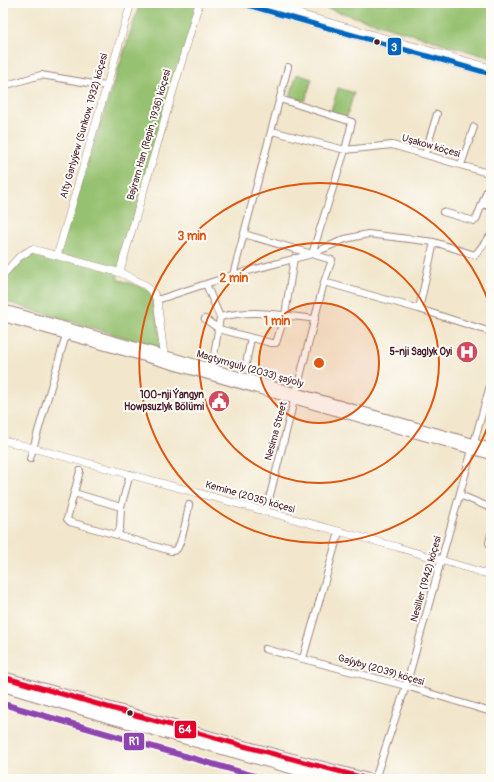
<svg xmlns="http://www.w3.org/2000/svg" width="494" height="782" font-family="Pangolin,sans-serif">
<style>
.green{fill:#96c16f;stroke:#70704d}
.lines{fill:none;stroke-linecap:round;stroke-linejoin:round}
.minor-casing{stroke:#9e837c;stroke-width:8}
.tertiary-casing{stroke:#9e837c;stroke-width:8}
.secondary-casing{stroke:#9e837c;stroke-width:10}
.trunk-casing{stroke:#9e837c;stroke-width:12}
.minor{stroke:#fff;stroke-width:6}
.tertiary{stroke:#fff;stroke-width:7}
.secondary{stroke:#fff;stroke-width:8}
.trunk{stroke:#fff;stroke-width:10}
.bus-1-casing{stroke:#fdfcf7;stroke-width:8}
.bus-2-casing{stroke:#fdfcf7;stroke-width:8}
.bus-1{stroke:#0065bd;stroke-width:5}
.bus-2{stroke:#e4002b;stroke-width:5}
.rail-1-casing{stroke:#fdfcf7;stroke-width:9}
.rail-1{stroke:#8e44ad;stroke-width:6}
.ring{fill:none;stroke:#e0560e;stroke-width:2}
.bus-dot{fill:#4a1f2b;stroke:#fdfcf7;stroke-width:1.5}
.labels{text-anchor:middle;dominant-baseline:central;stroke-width:4;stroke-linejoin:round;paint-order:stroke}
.street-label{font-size:10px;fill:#4a1f2b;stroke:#fdfcf7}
.poi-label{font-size:10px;font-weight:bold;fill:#4a1f2b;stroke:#fdfcf7;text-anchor:end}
.centre{fill:#e0560e;stroke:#fdfcf7;stroke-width:2}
.ring-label{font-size:12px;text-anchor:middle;font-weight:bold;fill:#e0560e;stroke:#fdfcf7;stroke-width:4;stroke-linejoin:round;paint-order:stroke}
.line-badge{stroke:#fdfcf7;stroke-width:1.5}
.badge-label{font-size:11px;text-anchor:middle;font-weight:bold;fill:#fff}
</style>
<rect width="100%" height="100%" fill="#fdfcf7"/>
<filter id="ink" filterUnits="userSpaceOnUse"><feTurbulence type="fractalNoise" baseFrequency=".025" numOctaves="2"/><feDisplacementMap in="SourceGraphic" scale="8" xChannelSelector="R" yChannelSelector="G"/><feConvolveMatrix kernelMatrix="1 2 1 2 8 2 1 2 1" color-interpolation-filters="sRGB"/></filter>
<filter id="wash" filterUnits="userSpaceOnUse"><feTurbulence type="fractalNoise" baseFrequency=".012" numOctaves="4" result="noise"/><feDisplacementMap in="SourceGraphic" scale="16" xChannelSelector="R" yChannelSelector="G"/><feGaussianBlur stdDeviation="0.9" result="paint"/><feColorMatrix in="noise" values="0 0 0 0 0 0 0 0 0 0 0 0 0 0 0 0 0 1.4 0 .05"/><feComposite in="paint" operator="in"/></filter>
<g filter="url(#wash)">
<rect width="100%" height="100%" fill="#f2e7cd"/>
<path class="green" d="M140,3H200L117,279L151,290L163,349L3,301V283L26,252L57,255Z
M309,3H491V58Z
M297,74L312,79L305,101L290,97Z
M338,88L354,93L346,119L330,114Z"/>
</g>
<g filter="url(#ink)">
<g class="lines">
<g class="minor-casing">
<path id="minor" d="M3,86L41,75L106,86
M280,99L352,122L345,150L312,254
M272,131L345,150L392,145L491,174
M425,154L437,114
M461,165L474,127
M483,204L491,207
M443,212L474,221L476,220L491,180
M244,234L332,260L324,282L266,511
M233,275L288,67
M324,282L419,309L491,332
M206,284L220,317
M157,300L233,275L312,254L345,239L368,234L434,242
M419,309L434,242L475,255L491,235
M205,319L219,329L271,343H276L285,315L294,258
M246,364L251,338
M212,369L220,317C253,309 282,315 315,319
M30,459L66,335
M130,474L121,507L120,528L117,535L171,551C174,551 175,551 177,549C182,541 187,516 189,505
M74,493L80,471
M460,495L491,508
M491,534L489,543L491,547
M117,535L70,522L67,519L74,493L121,507
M265,649L406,686L491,712
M303,658L339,532
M375,779L406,686L491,382"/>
</g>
<g class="tertiary-casing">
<path id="tertiary" d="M240,3L491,74
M260,3L491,68
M57,256L131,3
M121,273V267L199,3
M3,275L19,257L32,249L121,273L145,285L154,294L157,300L164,355L162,359
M3,440L397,547L491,575"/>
</g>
<g class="secondary-casing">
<path id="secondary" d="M3,309L491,448
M3,317L491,455"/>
</g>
<g class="trunk-casing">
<path id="trunk" d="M3,677L240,745L368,779
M3,686L107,717L330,779"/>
</g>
<use href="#minor" class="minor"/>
<use href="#tertiary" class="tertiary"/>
<use href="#secondary" class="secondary"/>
<use href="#trunk" class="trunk"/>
<g class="bus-1-casing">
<path id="bus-1" d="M240,3L491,74"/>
</g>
<g class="bus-2-casing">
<path id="bus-2" d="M3,677L240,745L368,779"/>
</g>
<use href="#bus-1" class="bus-1"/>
<use href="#bus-2" class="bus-2"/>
<g class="rail-1-casing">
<path id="rail-1" d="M3,704L265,779"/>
</g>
<use href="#rail-1" class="rail-1"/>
</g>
</g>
<circle cx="319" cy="363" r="60" fill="#e0560e" fill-opacity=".12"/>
<g class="ring">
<circle cx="319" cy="363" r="60"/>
<circle cx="319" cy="363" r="120"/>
<path d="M491 417A180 180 0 1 1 491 309"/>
</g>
<defs>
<g id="hospital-disc" transform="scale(1.15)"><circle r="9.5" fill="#d1495b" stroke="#fdfcf7"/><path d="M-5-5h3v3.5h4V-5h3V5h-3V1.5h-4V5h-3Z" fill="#fff"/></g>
<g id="civic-disc" transform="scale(1.15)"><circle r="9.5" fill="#d1495b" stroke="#fdfcf7"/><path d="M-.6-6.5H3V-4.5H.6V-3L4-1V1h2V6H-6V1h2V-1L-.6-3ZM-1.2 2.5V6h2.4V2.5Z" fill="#fff"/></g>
</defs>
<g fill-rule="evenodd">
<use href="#hospital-disc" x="467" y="352"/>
<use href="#civic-disc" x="219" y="401"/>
</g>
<g class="bus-dot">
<circle cx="377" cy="42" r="3.5"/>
<circle cx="130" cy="713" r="3.5"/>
</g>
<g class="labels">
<g class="street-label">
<text transform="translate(84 126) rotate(-74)">Alty Garlyýew (Surikow, 1932) köçesi</text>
<text transform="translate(149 135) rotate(-74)">Baýram Han (Repin, 1936) köçesi</text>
<text transform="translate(431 146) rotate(16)">Uşakow köçesi</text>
<text transform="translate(250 369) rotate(16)">Magtymguly (2033) şaýoly</text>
<text transform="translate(276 431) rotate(-75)">Nesima Street</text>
<text transform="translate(250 497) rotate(16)">Kemine (2035) köçesi</text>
<text transform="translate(426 579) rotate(-74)">Nesiller (1942) köçesi</text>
<text transform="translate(381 670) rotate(16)">Gaýyby (2039) köçesi</text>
</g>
<g class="poi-label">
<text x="452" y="352">5-nji Saglyk Oyi</text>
<text x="204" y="395">100-nji Ýangyn<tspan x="204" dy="12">Howpsuzlyk Bölümi</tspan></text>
</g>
</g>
<circle cx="319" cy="363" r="6" class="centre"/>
<g class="ring-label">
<text x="192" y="240">3 min</text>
<text x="234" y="282">2 min</text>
<text x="277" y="325">1 min</text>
</g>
<g class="line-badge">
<rect x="387" y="37" width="15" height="19" rx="4" fill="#0065bd"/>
<rect x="174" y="720" width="23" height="19" rx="4" fill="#e4002b"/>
<rect x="123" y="732" width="22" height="19" rx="4" fill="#8e44ad"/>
</g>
<g class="badge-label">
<text x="394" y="51">3</text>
<text x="185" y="733">64</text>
<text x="134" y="745">R1</text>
</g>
<rect width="494" height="782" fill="none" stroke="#fdfcf7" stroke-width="16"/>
</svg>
